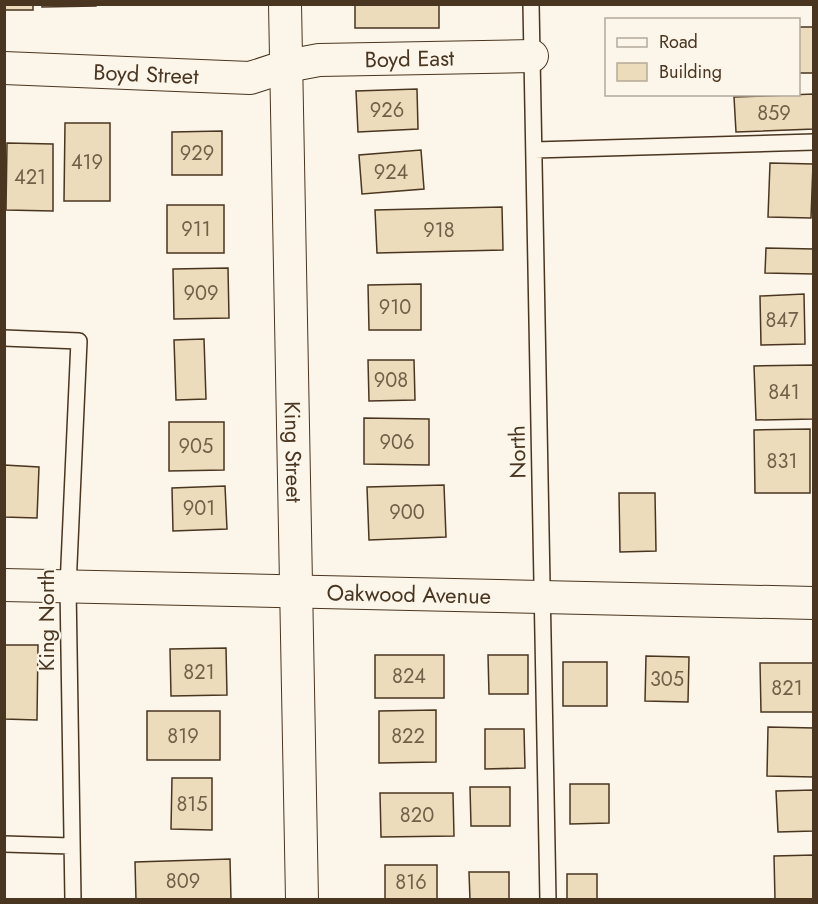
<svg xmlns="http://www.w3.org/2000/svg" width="818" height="904" font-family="Jost,sans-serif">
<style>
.building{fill:#ecdcbc;stroke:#4a3520;stroke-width:1.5}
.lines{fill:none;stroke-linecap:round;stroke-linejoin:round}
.service-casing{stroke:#4a3520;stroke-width:18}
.minor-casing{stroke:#4a3520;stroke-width:34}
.service{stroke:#fbf6e9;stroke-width:15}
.minor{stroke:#fbf6e9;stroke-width:32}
.labels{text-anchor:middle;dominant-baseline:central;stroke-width:4.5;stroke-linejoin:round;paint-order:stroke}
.number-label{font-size:20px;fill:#725f47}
.street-label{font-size:22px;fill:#4a3520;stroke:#fbf6e9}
</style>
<rect width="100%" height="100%" fill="#fbf6e9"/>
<path class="building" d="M4,4H33V10H4Z
M42,4H96V6L42,7Z
M355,4H439V28H355Z
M798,27H814V73H798Z
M417,89L418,129L358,132L356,91Z
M814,94V129L736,132L734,97Z
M65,123H110V201H64Z
M222,131V175H172V132Z
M7,143L53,144V211L6,210Z
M421,150L424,189L362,194L359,155Z
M770,163L813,164L811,218L768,217Z
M167,205H224V253H167Z
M502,207L503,250L377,253L375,210Z
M766,248L814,249V274L765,273Z
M228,268L229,318L174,319L173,269Z
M421,284V330H369L368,285Z
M804,294L805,344L761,345L760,296Z
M204,339L206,399L176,400L174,340Z
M368,360H414L415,400L369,401Z
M814,365V419L756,420L754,366Z
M364,418L429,419V465L364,464Z
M169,422H224V470L169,471Z
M810,429V493H755L754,430Z
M4,465L39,467L37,518L4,517Z
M444,485L446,537L369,540L367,487Z
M225,486L227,529L173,531L172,488Z
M619,493H655L656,551L620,552Z
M4,645H38L37,720L4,719Z
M226,648L227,695L171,696L170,649Z
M375,655H444V698H375Z
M488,655H528V694H489Z
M646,656L689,657L688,702L645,701Z
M563,662H607V706H563Z
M760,663H814V712H761Z
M436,710V762L379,763V711Z
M147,711H220V760H147Z
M768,727L814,728V777L767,776Z
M485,729H524L525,768L485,769Z
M172,778H212V830L171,829Z
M570,784H609V823L570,824Z
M470,787H510V826H471Z
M814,790V831L778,832L776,791Z
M380,793H453L454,836L381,837Z
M814,855V900H775L774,856Z
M230,859L231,900H136L135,862Z
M385,865H437V900H385Z
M469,872H509V900H470Z
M567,874H597V900H567Z"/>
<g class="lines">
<g class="service-casing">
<path id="service" d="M531,4L548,900
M534,150L814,142
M4,338L79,341L68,587L73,900
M4,844L71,846"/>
</g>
<g class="minor-casing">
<g id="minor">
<path id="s1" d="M285,4L302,900"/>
<path id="s2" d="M4,68L250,78L287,66L319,60L532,56"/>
<path id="s3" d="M4,585L814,603"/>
</g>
</g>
<use href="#service" class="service"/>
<use href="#minor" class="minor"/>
</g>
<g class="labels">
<g class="number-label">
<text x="387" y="110">926</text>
<text x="774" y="113">859</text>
<text x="197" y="153">929</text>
<text x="87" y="162">419</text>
<text x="391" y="172">924</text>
<text x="30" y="177">421</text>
<text x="196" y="229">911</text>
<text x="439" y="230">918</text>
<text x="201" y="293">909</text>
<text x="395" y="307">910</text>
<text x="782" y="320">847</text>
<text x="391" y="380">908</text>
<text x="784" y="392">841</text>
<text x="397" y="442">906</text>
<text x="196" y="446">905</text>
<text x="782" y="461">831</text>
<text x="199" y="508">901</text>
<text x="407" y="512">900</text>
<text x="199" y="672">821</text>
<text x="409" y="676">824</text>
<text x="667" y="679">305</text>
<text x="787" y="688">821</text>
<text x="183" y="736">819</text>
<text x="408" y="736">822</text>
<text x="192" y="804">815</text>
<text x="417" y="815">820</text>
<text x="183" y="881">809</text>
<text x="411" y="882">816</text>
</g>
<g class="street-label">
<text stroke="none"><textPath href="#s2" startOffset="408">Boyd East</textPath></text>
<text stroke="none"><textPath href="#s2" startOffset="142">Boyd Street</textPath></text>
<text stroke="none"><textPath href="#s1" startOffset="448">King Street</textPath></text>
<text transform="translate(517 452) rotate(-91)">North</text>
<text stroke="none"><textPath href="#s3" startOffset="405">Oakwood Avenue</textPath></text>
<text transform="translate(46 620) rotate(-90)">King North</text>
</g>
</g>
<rect width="818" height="904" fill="none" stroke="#4a3520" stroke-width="12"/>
<rect x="605" y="18" width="195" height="78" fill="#fbf6e9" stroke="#b4a999" stroke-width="1.5"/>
<rect x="617" y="38" width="30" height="9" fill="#fbf6e9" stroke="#b4a999" stroke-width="1.5"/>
<text x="659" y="48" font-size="18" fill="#4a3520">Road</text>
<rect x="617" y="63" width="30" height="18" fill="#ecdcbc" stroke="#b4a999" stroke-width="1.5"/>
<text x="659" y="78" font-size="18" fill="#4a3520">Building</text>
</svg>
